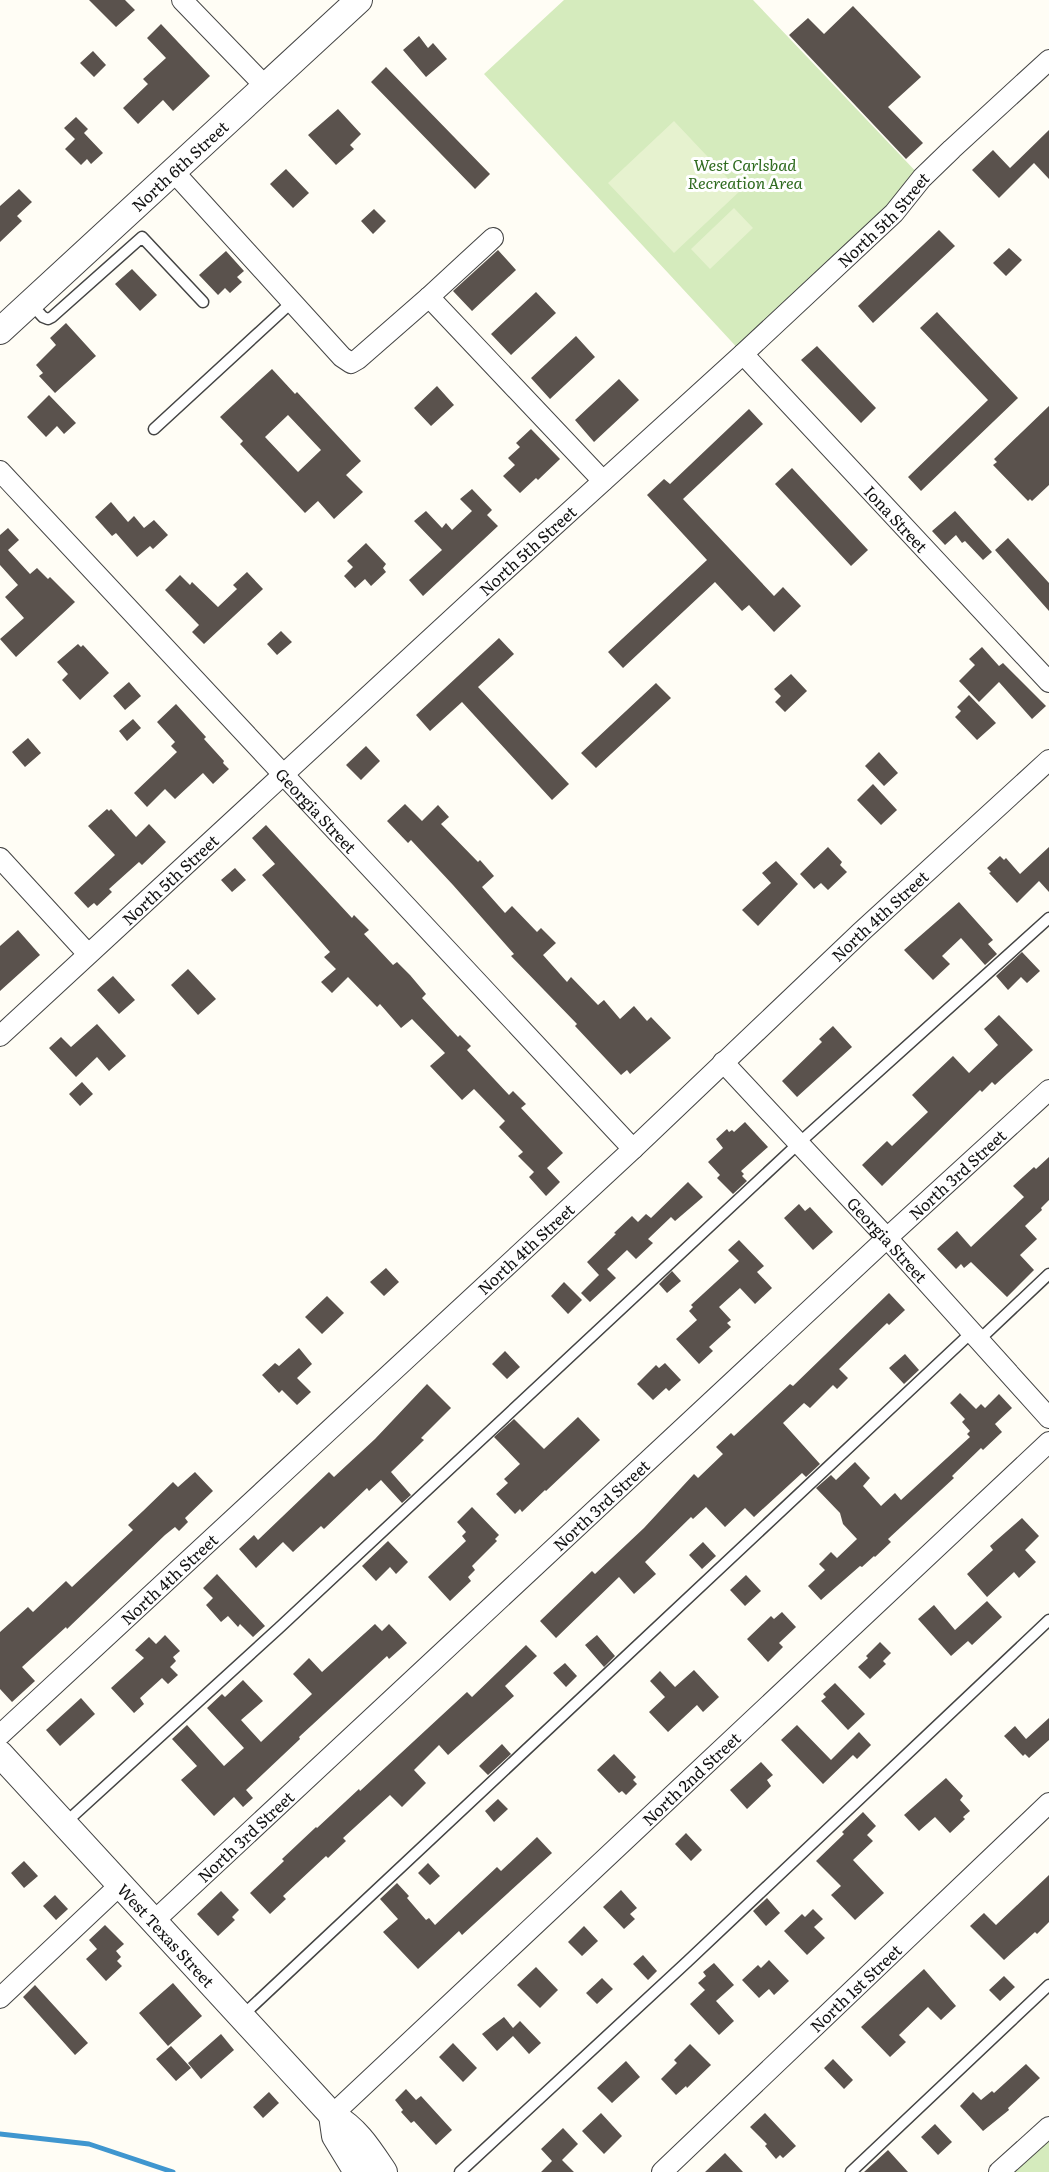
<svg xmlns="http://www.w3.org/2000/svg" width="1049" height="2172" font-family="Literata,serif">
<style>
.green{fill:#d5ebbd}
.pitch{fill:#e6f2cf}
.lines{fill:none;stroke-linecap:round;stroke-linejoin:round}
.stream{stroke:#3f96cf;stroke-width:5}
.building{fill:#5a524d;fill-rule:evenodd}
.service-casing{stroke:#444;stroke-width:13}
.minor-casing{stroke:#444;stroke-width:22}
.tertiary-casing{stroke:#444;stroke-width:28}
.service{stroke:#fff;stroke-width:10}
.minor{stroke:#fff;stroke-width:20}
.tertiary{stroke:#fff;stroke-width:26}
.labels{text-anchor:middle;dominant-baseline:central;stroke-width:6;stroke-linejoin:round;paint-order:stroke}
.park-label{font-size:16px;font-style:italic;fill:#2f6b1f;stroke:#fff}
.street-label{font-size:16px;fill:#111;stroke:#fff}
</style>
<rect width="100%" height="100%" fill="#fffdf5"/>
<path class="green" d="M564,0H753L922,178L743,354L484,74Z
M1049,2125V2172H997Z"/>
<path class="pitch" d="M674,121L740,191L674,253L608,183Z
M734,208L753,228L710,269L691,249Z"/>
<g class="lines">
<path class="stream" d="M0,2134L89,2144L173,2172"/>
</g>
<path class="building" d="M89,0H125L135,10L116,27Z
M853,6L921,77L888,107L923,143L906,159L789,35L808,18L824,34Z
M161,24L210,76L173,111L163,100L138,124L123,108L148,84L143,79L166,58L147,38Z
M419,36L428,48L433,43L447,59L426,77L403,50Z
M93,51L106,65L94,77L80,63Z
M386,67L490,174L475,189L371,82Z
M338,109L361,134L350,145L354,149L336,165L308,135Z
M76,117L88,129L84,133L103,153L91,164L87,159L81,165L65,149L75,139L64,128Z
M1049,130V179L1034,163L999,198L972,170L993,150L1010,168Z
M286,169L309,193L293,208L270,184Z
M19,189L32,202L17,216L22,221L0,242V206Z
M374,209L386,221L373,234L361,221Z
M939,230L955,246L873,323L858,306Z
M1009,248L1022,260L1006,276L993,263Z
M498,250L516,270L472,311L453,291Z
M226,251L244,271L237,277L242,282L230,293L225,288L218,295L199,275Z
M132,269L157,295L140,311L115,284Z
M536,292L556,313L511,355L491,334Z
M937,312L1018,398L921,491L908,477L988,400L920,328Z
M66,323L96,356L55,393L39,376L43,373L36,365L56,345L50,338Z
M576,336L595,357L550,399L531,378Z
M817,346L876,408L861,423L801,360Z
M272,369L295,394L297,392L361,461L346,475L363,492L334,519L318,501L305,513L240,444L243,441L220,417ZM288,415L321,450L298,472L265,437Z
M619,379L639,400L594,442L575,420Z
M437,386L454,405L431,426L414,408Z
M49,395L76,423L64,434L57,426L46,437L27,417Z
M1049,406V485L1032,501L1030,499L1028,501L993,465L997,462L994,459Z
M749,409L763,424L683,499L774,596L783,587L801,606L774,632L749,605L742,611L715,582L623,668L608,652L707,560L647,495L664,479L670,484Z
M531,429L560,459L538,480L536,478L520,493L503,476L515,465L508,458L520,447L516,443Z
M792,468L868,550L851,566L775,484Z
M472,489L492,510L487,515L498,526L423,596L409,580L442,550L414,521L426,511L442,528L446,523L452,530L472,511L460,499Z
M111,502L128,522L134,516L144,528L154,520L168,535L153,549L150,546L137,557L116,533L112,536L95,517Z
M955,511L992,552L983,560L965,541L962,543L956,535L945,545L932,531Z
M8,528L19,540L8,550L30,574L37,568L48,579L50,577L75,602L16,657L0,639L24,618L5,597L18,585L0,565V535Z
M1008,538L1049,583V611L995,550Z
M366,543L386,564L383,568L386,572L371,586L365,579L355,588L344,576L353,567L347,561Z
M247,572L263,589L204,644L192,632L199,625L165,590L180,575L190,585L192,582L218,607L237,589L233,585Z
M281,631L292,642L277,655L267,644Z
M499,638L514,654L478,687L569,784L552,800L462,702L430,731L416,715Z
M78,644L81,647L83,645L109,673L80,700L62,680L68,674L57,662Z
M982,647L999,666L1003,663L1046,706L1032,719L999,682L979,702L959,681L975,665L969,659Z
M791,674L807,691L785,712L775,702L781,696L774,689Z
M129,682L141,696L125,710L113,696Z
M656,683L671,698L596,768L581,753Z
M969,695L996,723L977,740L955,717L961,711L957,707Z
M176,704L206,737L204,739L224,761L223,763L229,769L213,784L203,773L175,799L165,789L147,807L134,793L177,752L171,746L175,742L157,722Z
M133,719L141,728L127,741L119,731Z
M28,738L41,753L25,767L12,752Z
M366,746L380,761L361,780L346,765Z
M879,752L898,773L884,786L865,766Z
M873,784L897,810L881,825L857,800Z
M405,804L422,821L438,805L449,817L441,824L478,862L480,860L494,876L482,887L505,913L512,906L537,932L541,928L556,943L543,955L567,982L571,977L598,1005L604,1000L620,1019L634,1006L647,1021L651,1017L671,1038L630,1074L627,1070L621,1075L575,1026L577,1024L511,956L514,954L453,885L411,840L408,843L387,821Z
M107,809L109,811L111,809L136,837L149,824L166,842L142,865L139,862L109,889L112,892L97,906L94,903L88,908L74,893L115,855L88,826Z
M266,825L352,918L354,915L369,930L364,934L393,965L397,962L410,975L426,994L422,998L458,1037L460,1035L471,1046L467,1050L509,1095L513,1091L526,1104L521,1108L563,1153L547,1168L560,1182L546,1196L529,1177L534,1172L518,1156L523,1152L499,1127L505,1121L474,1089L462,1100L430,1066L445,1053L412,1019L401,1028L380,1004L377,1007L348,977L332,993L321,982L336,969L324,957L330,952L262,875L275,864L252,838Z
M828,847L842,862L840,865L847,872L828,890L821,883L814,889L800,874Z
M1049,847V892L1039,881L1017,903L989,873L991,872L987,868L1000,856L1004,860L1006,858L1020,874Z
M776,861L798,884L758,926L742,910L771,883L762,873Z
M235,868L246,880L232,892L221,880Z
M959,902L993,940L988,944L997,954L985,965L961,938L942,956L950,964L933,980L904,950Z
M18,930L40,955L0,991V946Z
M1022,952L1040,971L1027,983L1021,977L1008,990L996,976Z
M188,969L216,999L198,1015L171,985Z
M113,976L135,1000L119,1014L97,990Z
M999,1015L1033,1050L995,1085L992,1082L982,1092L980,1090L882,1186L862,1165L887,1141L892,1146L928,1112L912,1095L953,1056L969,1073L998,1045L984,1029Z
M97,1024L126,1056L109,1071L97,1057L76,1077L49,1048L61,1037L71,1047Z
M833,1026L852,1047L797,1097L782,1081L822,1042L819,1039Z
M82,1082L93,1094L80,1106L69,1094Z
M745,1122L768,1147L741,1171L744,1174L742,1176L747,1181L733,1194L717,1178L720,1175L708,1162L723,1148L716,1139L727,1129L729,1132L732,1130L734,1132Z
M1049,1157V1200L1041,1208L1042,1210L1025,1226L1037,1239L1020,1255L1034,1270L1007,1297L971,1262L964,1268L961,1264L956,1269L937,1249L957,1231L971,1247L1024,1197L1013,1186L1034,1167L1036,1169Z
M688,1182L703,1197L675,1221L671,1217L648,1239L653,1243L636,1259L627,1250L607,1269L616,1278L590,1302L581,1293L599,1275L587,1262L616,1234L614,1233L632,1216L638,1222L646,1214L651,1218Z
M799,1204L805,1211L810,1207L833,1232L813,1250L784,1218Z
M739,1240L764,1266L757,1272L772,1288L755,1304L740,1288L719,1307L731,1320L727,1323L731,1327L709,1347L713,1351L699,1364L676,1339L697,1320L689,1311L693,1307L691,1305L739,1261L728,1250Z
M386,1268L399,1282L384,1296L370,1282Z
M672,1271L681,1281L667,1293L659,1284Z
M564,1282L582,1300L568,1314L551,1296Z
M889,1293L905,1310L889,1325L887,1323L839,1369L848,1378L837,1389L833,1385L810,1408L804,1403L783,1423L820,1464L806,1477L802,1473L754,1517L745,1508L725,1527L706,1507L693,1519L691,1517L645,1562L656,1574L634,1594L619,1577L556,1638L540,1621L592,1571L595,1574L644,1528L694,1474L698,1478L723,1454L716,1447L731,1433L734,1436L790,1384L793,1386Z
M327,1296L344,1313L322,1334L305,1317Z
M299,1348L312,1364L297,1378L311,1392L297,1405L282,1390L279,1393L262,1375L275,1363L279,1366Z
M505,1351L520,1367L507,1379L492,1364Z
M905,1354L919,1370L904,1384L889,1368Z
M665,1363L681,1380L669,1391L666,1388L653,1400L637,1384L656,1365L659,1368Z
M427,1384L451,1408L421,1438L424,1440L391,1472L411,1495L402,1503L381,1480L369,1491L367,1488L324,1529L321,1526L293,1552L283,1542L256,1568L239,1549L254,1535L258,1540L329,1472L334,1477L375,1439Z
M960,1393L976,1409L981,1404L985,1408L999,1394L1012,1408L995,1424L1002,1432L983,1450L981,1448L952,1476L954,1478L888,1539L891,1542L875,1557L874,1556L862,1567L860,1566L821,1600L808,1586L825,1570L819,1564L831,1552L837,1558L857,1539L843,1524L840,1513L816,1488L831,1475L836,1480L855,1462L870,1478L863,1486L881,1506L895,1493L901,1500L970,1437L967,1434L970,1431L962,1422L965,1419L950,1403Z
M578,1417L600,1440L546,1491L545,1490L522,1512L520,1509L515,1514L496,1494L508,1483L504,1479L520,1464L494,1437L514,1419L544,1449Z
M195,1472L213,1491L185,1518L188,1522L179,1531L175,1527L165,1535L67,1629L66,1627L22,1667L35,1681L12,1702L0,1689V1632L28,1607L33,1612L66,1581L72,1587L133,1530L128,1525L143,1511L173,1482L178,1487Z
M472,1507L499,1535L495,1539L497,1541L472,1566L475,1570L468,1577L471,1581L450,1601L428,1577L466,1541L462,1536L466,1532L457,1522Z
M1022,1518L1039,1536L1025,1550L1036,1562L1019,1578L1014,1572L987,1597L967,1574L993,1550L990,1546Z
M388,1541L408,1562L396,1574L390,1567L376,1581L362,1566Z
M703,1542L716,1556L702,1569L689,1555Z
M217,1574L265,1626L253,1637L240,1624L238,1627L228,1616L221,1622L206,1605L213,1598L203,1588Z
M746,1575L761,1591L745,1606L730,1590Z
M987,1601L1002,1617L972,1645L968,1641L951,1656L918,1619L934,1605L955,1630Z
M782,1612L796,1627L779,1643L783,1647L768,1662L747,1639L771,1616L774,1619Z
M375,1624L382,1631L389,1624L407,1643L389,1659L387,1656L299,1737L300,1739L246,1790L253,1798L243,1807L234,1797L214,1816L181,1780L197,1766L172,1739L187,1725L224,1766L244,1748L207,1708L222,1694L225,1697L243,1680L263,1701L241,1720L261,1742L312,1694L293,1674L309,1658L322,1672Z
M165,1635L180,1651L173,1657L176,1661L170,1667L178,1675L168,1684L162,1678L140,1698L144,1704L134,1713L111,1688L144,1658L135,1650L149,1637L156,1644Z
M597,1635L615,1656L604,1667L585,1645Z
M880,1642L891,1653L883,1661L886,1664L870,1679L858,1667L868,1658L866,1656Z
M526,1645L537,1656L505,1686L514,1696L448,1755L439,1745L414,1770L426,1783L402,1807L390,1795L343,1838L346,1841L328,1858L326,1856L283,1896L286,1899L270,1914L250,1893L284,1861L282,1859L316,1827L317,1828L359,1789L360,1791L467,1692L472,1697Z
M565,1663L577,1676L566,1687L553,1673Z
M694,1670L719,1697L703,1712L697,1705L668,1732L649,1712L665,1697L650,1681L660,1671L675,1687Z
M835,1683L865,1714L848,1730L821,1701L826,1697L823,1694Z
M81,1698L95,1714L60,1746L46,1730Z
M1049,1718V1740L1029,1758L1025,1754L1023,1756L1004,1736L1015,1726L1026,1739Z
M797,1725L831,1760L859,1732L871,1745L857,1759L853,1755L823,1784L781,1740Z
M502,1744L511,1754L488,1775L479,1766Z
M614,1754L636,1777L633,1780L637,1784L626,1795L622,1791L619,1793L597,1770Z
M761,1762L773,1775L767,1780L771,1786L747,1809L730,1790Z
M946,1778L963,1796L960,1800L970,1811L963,1817L965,1819L950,1833L935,1817L919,1831L904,1815Z
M498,1799L508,1809L494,1822L485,1811Z
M863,1812L876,1826L867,1835L873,1841L853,1860L884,1893L855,1920L831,1895L841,1886L816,1861L844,1834L842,1832Z
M686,1833L702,1850L691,1861L675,1844Z
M537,1837L552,1853L462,1935L459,1931L418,1969L383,1932L398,1919L380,1899L397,1883L409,1896L407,1898L426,1920L429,1918L435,1925L497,1867L501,1871Z
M24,1861L38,1876L24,1888L11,1873Z
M428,1863L440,1876L430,1885L418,1873Z
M1049,1875V1922L1037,1934L1035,1932L1004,1960L970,1926L984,1913L996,1925Z
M621,1890L637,1908L630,1914L635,1919L624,1929L603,1907Z
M221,1891L239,1910L232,1917L235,1920L218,1936L197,1914Z
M55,1895L68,1909L56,1920L43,1906Z
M767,1898L780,1913L766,1926L753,1911Z
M813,1909L823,1919L814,1927L825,1938L807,1955L784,1931L802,1914L805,1917Z
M105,1925L124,1944L116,1951L121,1957L117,1961L122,1966L106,1981L86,1959L97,1949L89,1940Z
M584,1926L598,1941L582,1956L568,1942Z
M643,1955L657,1971L648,1980L633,1964Z
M769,1960L789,1981L774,1995L769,1989L759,1998L742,1980L758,1965L761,1968Z
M714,1963L734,1985L716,2001L734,2021L719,2035L690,2004L705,1990L698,1983L706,1976L703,1972Z
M536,1967L558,1990L540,2008L517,1985Z
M924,1969L956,2006L941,2020L928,2007L899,2035L906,2042L890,2057L861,2027Z
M1004,1976L1015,1987L1000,2001L989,1990Z
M602,1978L613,1989L597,2004L586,1993Z
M173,1983L202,2016L168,2046L139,2013Z
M35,1985L88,2043L75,2055L23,1997Z
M504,2017L513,2028L520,2021L541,2043L529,2054L513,2036L497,2051L482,2034Z
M221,2034L234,2050L201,2079L188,2063Z
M453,2043L477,2068L463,2082L439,2057Z
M690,2044L711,2065L687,2088L686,2086L676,2095L661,2079L677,2063L674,2060Z
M171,2046L191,2068L176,2081L156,2059Z
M833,2059L853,2080L844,2089L824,2068Z
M626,2061L640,2077L612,2103L597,2088Z
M1026,2064L1040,2078L1008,2108L1009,2110L983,2131L960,2106L973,2092L981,2100L992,2091L994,2093Z
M406,2089L416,2100L421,2096L452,2130L436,2145L414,2121L411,2123L401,2112L403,2110L395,2100Z
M269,2092L279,2103L263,2118L253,2107Z
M601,2113L622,2136L604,2154L582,2131Z
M765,2113L796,2146L783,2158L780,2155L776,2159L765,2146L767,2144L750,2127Z
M935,2124L952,2142L938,2155L921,2137Z
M563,2128L578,2144L562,2160L574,2172H541L552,2161L541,2149Z
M888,2150L908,2172H864Z
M725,2153L743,2172H705Z"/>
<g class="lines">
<g class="service-casing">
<path id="service" d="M30,303L43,317L48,319L52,317L142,237L203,302
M154,429L292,302
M979,1340L1049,1274
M64,1824L279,1628L799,1143L1049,918
M242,2016L972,1332
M460,2172L688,1961L1049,1620
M851,2172L1049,1985"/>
</g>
<g class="minor-casing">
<g id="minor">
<path d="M182,0L265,86"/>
<path d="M173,171L342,357L351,363L358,359L429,297L493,238"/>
<path d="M429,297L603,481"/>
<path id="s1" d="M743,354L1049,682"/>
<path id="s2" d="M0,471L633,1149"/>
<path d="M0,858L88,954"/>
<path id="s3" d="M0,1036L480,593L743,354L894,213L922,178L952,149L1049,60"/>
<path id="s4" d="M723,1062L887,1238L1049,1418"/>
<path id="s5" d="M0,1735L633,1149L861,932L1049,760"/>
<path id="s6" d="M153,1922L887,1238L1049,1090"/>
<path d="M0,1998L120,1885"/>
<path id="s7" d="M332,2115L1049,1442"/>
<path id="s8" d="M662,2172L1049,1803"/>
<path d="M999,2172L1049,2127"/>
</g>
</g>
<g class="tertiary-casing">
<g id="tertiary">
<path id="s9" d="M0,331L359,0"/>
<path id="s10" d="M0,1754L332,2115C357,2130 368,2148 384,2172"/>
<path d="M332,2115L335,2136L357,2172"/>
</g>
</g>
<use href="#service" class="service"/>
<use href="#minor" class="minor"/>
<use href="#tertiary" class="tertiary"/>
</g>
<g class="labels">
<g class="park-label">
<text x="745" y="164">West Carlsbad<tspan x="745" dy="18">Recreation Area</tspan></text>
</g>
<g class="street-label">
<text stroke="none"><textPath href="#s9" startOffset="244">North 6th Street</textPath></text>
<text stroke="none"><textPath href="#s3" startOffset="1203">North 5th Street</textPath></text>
<text stroke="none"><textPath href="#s1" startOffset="225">Iona Street</textPath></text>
<text stroke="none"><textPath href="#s3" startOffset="717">North 5th Street</textPath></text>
<text stroke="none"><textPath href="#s2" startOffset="464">Georgia Street</textPath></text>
<text stroke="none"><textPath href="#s3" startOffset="231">North 5th Street</textPath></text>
<text stroke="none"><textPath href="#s5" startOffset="1202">North 4th Street</textPath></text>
<text stroke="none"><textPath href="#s6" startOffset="1098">North 3rd Street</textPath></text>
<text stroke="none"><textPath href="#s4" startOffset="242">Georgia Street</textPath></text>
<text stroke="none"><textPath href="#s5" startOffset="716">North 4th Street</textPath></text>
<text stroke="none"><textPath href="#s6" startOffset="612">North 3rd Street</textPath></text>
<text stroke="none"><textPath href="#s5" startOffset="230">North 4th Street</textPath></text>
<text stroke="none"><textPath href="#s7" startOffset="492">North 2nd Street</textPath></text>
<text stroke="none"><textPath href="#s6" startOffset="126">North 3rd Street</textPath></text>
<text stroke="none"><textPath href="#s10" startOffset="246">West Texas Street</textPath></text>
<text stroke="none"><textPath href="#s8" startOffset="267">North 1st Street</textPath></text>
</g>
</g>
</svg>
